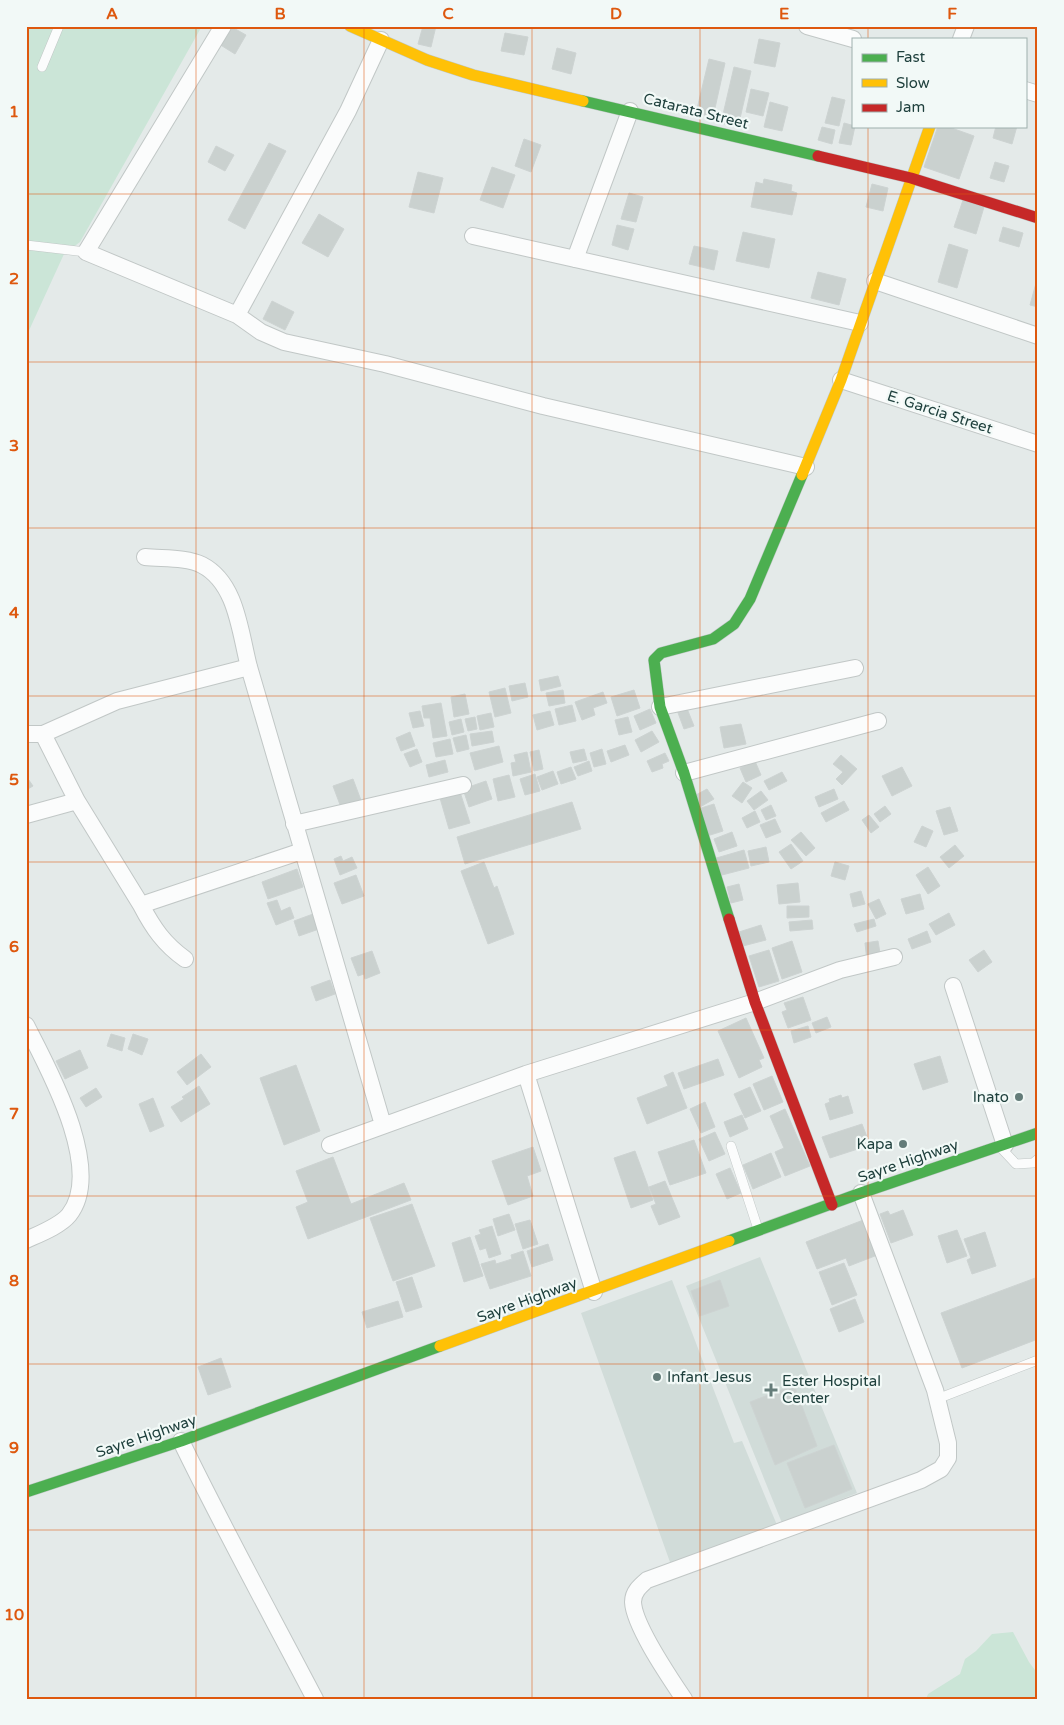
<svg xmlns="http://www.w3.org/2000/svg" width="1064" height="1725" font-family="'Varela Round',sans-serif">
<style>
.built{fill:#d1dcd9}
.green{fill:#cbe5d7}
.building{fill:#cad1cf;stroke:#cdd3d2}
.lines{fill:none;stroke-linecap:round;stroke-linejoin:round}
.lane-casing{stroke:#c1c7c6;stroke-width:10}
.street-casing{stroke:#c1c7c6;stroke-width:18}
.fast-casing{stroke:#bfc8c6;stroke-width:12}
.slow-casing{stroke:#bfc8c6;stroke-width:12}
.jam-casing{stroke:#bfc8c6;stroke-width:12}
.lane{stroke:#fbfcfc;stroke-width:9}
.street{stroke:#fbfcfc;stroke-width:16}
.fast{stroke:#4caf50;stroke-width:11}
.slow{stroke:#ffc107;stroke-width:11}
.jam{stroke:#c62828;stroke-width:11}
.grid{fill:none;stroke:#de580e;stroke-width:1;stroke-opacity:0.55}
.poi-dot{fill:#647c79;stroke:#f2f9f7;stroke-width:2}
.labels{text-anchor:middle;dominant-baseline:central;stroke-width:4.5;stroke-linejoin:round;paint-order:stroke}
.street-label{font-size:15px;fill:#1f403d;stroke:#f2f9f7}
.poi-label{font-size:15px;fill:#1f403d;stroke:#f2f9f7;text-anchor:end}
.neatline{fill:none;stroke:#de580e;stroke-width:2}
.grid-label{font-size:16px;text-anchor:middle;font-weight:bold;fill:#de580e}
</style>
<rect width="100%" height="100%" fill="#e4eae9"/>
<path class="built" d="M760,1257L857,1493L782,1523L686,1286Z
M672,1280L734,1443L742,1441L777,1525L671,1565L581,1313Z"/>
<path class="green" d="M26,26H202L80,242L64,254L26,337Z
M1013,1632L1029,1662L1038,1674V1699H926L928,1694L960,1674L965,1659L976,1651L992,1634Z"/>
<path class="building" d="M230,26L246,35L235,54L219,44Z
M423,26H436L431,47L418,44Z
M505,33L528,37L524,55L501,51Z
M759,39L780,43L775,67L754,63Z
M557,48L576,53L571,74L552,69Z
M709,59L725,63L713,117L696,113Z
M734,67L751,71L738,127L721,123Z
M751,89L769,93L763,116L746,112Z
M832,97L845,100L839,126L825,123Z
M770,102L788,107L782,131L764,127Z
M844,123L855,126L851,145L839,143Z
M938,126H946L974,136L959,179L924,167Z
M996,126H1017L1012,144L993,138Z
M822,127L835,130L832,144L818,140Z
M524,139L541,145L531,172L515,166Z
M269,143L286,151L245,229L228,220Z
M216,146L234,155L225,171L208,162Z
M995,162L1009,166L1004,182L990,178Z
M492,167L515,175L503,208L480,200Z
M418,172L443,178L434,213L409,207Z
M764,179L792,185L791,191L797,193L792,215L751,207L756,182L763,184Z
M872,184L888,188L883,211L866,207Z
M629,193L643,197L636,222L621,219Z
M963,200L984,207L976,234L954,227Z
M319,214L344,229L328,257L302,243Z
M617,225L634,229L628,250L612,245Z
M1003,227L1023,233L1019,247L999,241Z
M743,232L775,239L769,268L736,261Z
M949,244L968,250L957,288L938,282Z
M694,246L718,251L714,270L689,264Z
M818,272L846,279L839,305L811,298Z
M1038,276V307L1030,305Z
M272,301L294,312L285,330L263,319Z
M558,676L561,686L541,691L539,680Z
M525,683L528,697L512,701L509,686Z
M505,688L511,713L495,717L489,692Z
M563,690L565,703L549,706L546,693Z
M634,690L640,708L617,716L611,697Z
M603,692L607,703L593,708L595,715L582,720L575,702Z
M465,694L469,714L454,717L451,697Z
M441,703L447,736L433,738L430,718H424L422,706Z
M572,705L576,721L559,725L555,709Z
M686,706L694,726L684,729L677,710Z
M650,709L656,723L640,730L634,716Z
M420,711L424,726L413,728L409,713Z
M550,711L554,725L537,730L533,715Z
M491,713L494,727L480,730L477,716Z
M475,717L477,729L468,731L465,719Z
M628,717L632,732L619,735L615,720Z
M461,719L464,732L452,735L449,722Z
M741,724L746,744L724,748L720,727Z
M492,731L494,742L472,746L470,734Z
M652,731L659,742L641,752L635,740Z
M410,732L415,746L401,751L396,738Z
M466,735L469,749L457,752L453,738Z
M450,739L453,754L436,757L433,743Z
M625,745L629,755L611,762L607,751Z
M499,746L503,762L475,770L470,753Z
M417,749L422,762L410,767L404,754Z
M584,749L587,760L573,763L570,752Z
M602,749L606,764L594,767L590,753Z
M539,750L543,769L534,771L530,752Z
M527,752L531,772L513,776L511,763L516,762L514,755Z
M665,753L669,761L662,764L663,768L652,772L647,761Z
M841,755L857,769L842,785L836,779L843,772L833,764Z
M445,760L448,772L429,777L426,765Z
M589,761L592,771L578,776L574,767Z
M755,761L761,775L746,782L740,768Z
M571,767L576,779L561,784L557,772Z
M902,767L912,786L892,796L882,776Z
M553,771L558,784L542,790L537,777Z
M782,772L787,781L769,790L764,781Z
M535,774L540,791L525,795L520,779Z
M509,775L515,797L498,801L493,779Z
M26,776L33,786L26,790Z
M353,779L362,803L342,810L333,786Z
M486,781L492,799L469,807L463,789Z
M743,782L752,788L742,803L732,796Z
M707,789L714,799L700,807L694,796Z
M834,789L838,799L819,807L815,797Z
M761,791L768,800L754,810L747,801Z
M460,792L470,823L449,829L440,798Z
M844,801L849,810L826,822L821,813Z
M572,802L581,829L465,864L457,837Z
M714,804L723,831L707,836L698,809Z
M771,805L776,816L766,820L761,810Z
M885,806L891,814L880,822L874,814Z
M950,807L958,831L944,835L936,811Z
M755,811L760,822L747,828L742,818Z
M869,815L879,827L871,833L862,820Z
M775,819L781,832L766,838L760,825Z
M922,826L933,831L926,847L914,842Z
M732,832L737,846L719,852L714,839Z
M801,832L815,848L806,856L791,840Z
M791,844L803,861L791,869L779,852Z
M955,845L964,856L949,868L940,857Z
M766,847L769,862L751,866L748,851Z
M744,850L749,868L718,876L713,859Z
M341,856L343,861L352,857L357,868L340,875L334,859Z
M484,862L494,888L497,886L514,934L488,944L461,871Z
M835,862L849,866L845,880L831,876Z
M928,867L940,886L928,894L916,875Z
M297,869L303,887L268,899L262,882Z
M356,875L364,896L342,904L334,883Z
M798,883L800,902L779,904L777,885Z
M739,884L743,900L731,903L727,887Z
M861,891L865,904L853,907L850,894Z
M920,894L924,909L906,914L901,899Z
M879,899L886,914L876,919L868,904Z
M277,900L281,911L290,907L294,918L276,925L267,903Z
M787,906H809V917L787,918Z
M949,913L955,925L936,935L929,924Z
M313,914L319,929L299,936L294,921Z
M874,919L876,926L857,932L854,924Z
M812,920L813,929L790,931L789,922Z
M761,925L766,940L743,946L739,932Z
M927,931L931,942L912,949L908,939Z
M792,941L802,972L782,979L772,948Z
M878,941L881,959L867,961L865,943Z
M769,950L779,981L759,987L749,956Z
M984,950L992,962L978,972L969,960Z
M372,951L380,973L365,979L364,974L358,976L351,958Z
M330,980L335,994L316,1001L311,987Z
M803,997L811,1020L788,1028L782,1012L787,1010L784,1003Z
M827,1017L831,1027L816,1033L812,1023Z
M746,1018L764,1058L759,1060L762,1067L739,1078L718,1031Z
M808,1026L811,1037L794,1043L791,1031Z
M111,1034L125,1038L122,1051L107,1046Z
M133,1034L148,1039L142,1055L128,1049Z
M80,1050L88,1068L65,1079L56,1061Z
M201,1054L211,1067L187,1085L177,1072Z
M940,1056L948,1082L923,1090L914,1064Z
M718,1059L724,1075L684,1089L678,1073Z
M296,1065L320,1131L284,1145L260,1078Z
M673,1072L687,1108L647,1124L637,1098L668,1086L664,1076Z
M772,1076L783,1102L764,1110L753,1084Z
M199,1086L210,1104L181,1122L171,1107L184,1099L182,1097Z
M750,1087L761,1111L745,1118L734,1094Z
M96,1088L102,1097L86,1107L80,1098Z
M841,1095L842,1098L848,1096L853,1113L830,1120L825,1104L830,1102L829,1099Z
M153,1098L164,1126L150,1132L139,1104Z
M705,1102L715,1127L701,1133L690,1109Z
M785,1109L810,1166L785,1176L775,1152L784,1148L770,1116Z
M742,1115L748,1129L730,1137L724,1122Z
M862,1124L870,1145L830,1158L822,1137Z
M715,1132L725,1154L709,1161L699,1139Z
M694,1140L706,1173L670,1185L658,1152Z
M533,1147L541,1171L527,1176L533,1196L508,1205L492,1161Z
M635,1151L653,1200L631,1208L614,1158Z
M771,1153L781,1177L753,1189L743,1165Z
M333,1157L351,1204L404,1183L411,1200L308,1239L296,1207L308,1202L296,1171Z
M730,1168L741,1193L727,1199L716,1174Z
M665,1181L680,1217L659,1225L651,1206L656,1204L649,1187Z
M412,1204L435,1266L393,1281L370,1218Z
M903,1210L913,1235L891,1243L880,1214L888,1211L890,1215Z
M509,1214L515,1230L498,1236L493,1219Z
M866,1219L880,1254L849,1266L846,1258L817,1269L806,1242Z
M530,1220L538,1244L523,1249L515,1224Z
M492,1226L501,1254L489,1258L486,1248L480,1250L475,1236L481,1234L479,1230Z
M957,1230L967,1256L947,1263L938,1236Z
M985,1232L996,1266L972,1274L967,1260L971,1258L964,1239Z
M470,1237L483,1276L464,1282L452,1243Z
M548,1244L553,1260L532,1267L527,1251Z
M523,1251L531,1276L490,1289L481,1264L495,1260L496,1264L512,1259L511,1255Z
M844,1263L857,1295L832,1305L819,1272Z
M412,1277L422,1307L406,1312L396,1282Z
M1038,1277V1339L962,1368L941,1313Z
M720,1280L729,1306L700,1316L691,1291Z
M855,1299L864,1322L839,1332L830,1309Z
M398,1301L403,1317L367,1328L362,1312Z
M221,1358L231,1387L208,1395L198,1367Z
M794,1385L817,1446L775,1465L750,1402Z
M834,1445L852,1489L805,1508L787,1463Z"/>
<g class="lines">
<g class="lane-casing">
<path id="lane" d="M42,67L59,26
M26,245L86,252
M731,1146L758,1229
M1001,1148L1016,1164L1033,1163L1038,1159
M937,1399L1038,1360"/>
</g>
<g class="street-casing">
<path id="street" d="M223,26L86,252L237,315L348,111L381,40
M807,26L853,39
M961,39L966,26
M1025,90L1038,94
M473,236L860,323
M575,259L630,111
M875,281L1038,336
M237,315L261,332L284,342L385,364L543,406L806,467
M841,380L1038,444
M145,557C162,559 186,557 202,565C237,583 240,633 249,667L383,1125
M660,707L855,668
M26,734H43
M684,773L878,721
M26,815L77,801
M294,824L463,785
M141,905L77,801L43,734L117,701L249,667
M185,959C164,944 153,928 141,905L302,851
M953,986L1005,1145
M26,1025C48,1068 105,1170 69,1215C60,1226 39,1234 26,1240
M526,1074L594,1292
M330,1145L526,1074L755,1002L840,970L894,957
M181,1441C223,1528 270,1613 315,1699
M684,1699C670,1678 634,1626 633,1602C633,1592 640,1586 647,1580L921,1480L941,1469L948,1458V1443L935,1390L861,1193"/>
</g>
<g class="fast-casing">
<path id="fast" d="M583,101L818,156
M729,919L684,773L660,707L654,660L661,653L713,639L734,624L750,599L802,475
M729,1241L861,1193L1038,1133
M26,1492L181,1441L440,1346"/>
</g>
<g class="slow-casing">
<path id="slow" d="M350,26L427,60L473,75L583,101
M802,475L841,380L930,126
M440,1346L729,1241"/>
</g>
<g class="jam-casing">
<path id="jam" d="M818,156L911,178L1038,218
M729,919L755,1002L832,1205"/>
</g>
<use href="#lane" class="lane"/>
<use href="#street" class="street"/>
<use href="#fast" class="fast"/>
<use href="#slow" class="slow"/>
<use href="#jam" class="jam"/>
</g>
<path class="grid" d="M196,26V1699M364,26V1699M532,26V1699M700,26V1699M868,26V39M868,126V1699M26,194H1038M26,362H1038M26,528H1038M26,696H1038M26,862H1038M26,1030H1038M26,1196H1038M26,1364H1038M26,1530H1038"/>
<g class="poi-dot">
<circle cx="1019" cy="1097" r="5"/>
<circle cx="903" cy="1144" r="5"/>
<circle cx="657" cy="1377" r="5"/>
<path d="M768.5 1382.5h5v5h5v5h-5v5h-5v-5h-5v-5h5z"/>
</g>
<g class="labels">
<g class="street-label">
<text transform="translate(696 111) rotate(14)">Catarata Street</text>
<text transform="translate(940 412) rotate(18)">E. Garcia Street</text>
<text transform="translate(908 1161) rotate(-19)">Sayre Highway</text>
<text transform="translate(527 1300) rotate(-20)">Sayre Highway</text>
<text transform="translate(146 1436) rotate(-19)">Sayre Highway</text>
</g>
<g class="poi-label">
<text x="1009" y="1097">Inato</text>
<text x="893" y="1144">Kapa</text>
<text x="667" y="1377" text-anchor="start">Infant Jesus</text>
<text x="782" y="1381" text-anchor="start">Ester Hospital<tspan x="782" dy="17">Center</tspan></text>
</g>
</g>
<rect width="1064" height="1725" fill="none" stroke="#f2f9f7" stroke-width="55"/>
<rect x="852" y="38" width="175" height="90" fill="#f2f9f7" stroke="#9eafad"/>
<rect x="862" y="54" width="25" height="8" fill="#4caf50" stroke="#9eafad"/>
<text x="896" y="62" font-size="15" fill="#1f403d">Fast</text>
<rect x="862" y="79" width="25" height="8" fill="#ffc107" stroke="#9eafad"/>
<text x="896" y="88" font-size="15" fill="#1f403d">Slow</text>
<rect x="862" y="104" width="25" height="8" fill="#c62828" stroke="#9eafad"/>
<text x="896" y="112" font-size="15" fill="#1f403d">Jam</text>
<rect x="28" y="28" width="1008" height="1670" class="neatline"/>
<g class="grid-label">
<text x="112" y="19">A</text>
<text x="280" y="19">B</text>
<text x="448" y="19">C</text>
<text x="616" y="19">D</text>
<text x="784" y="19">E</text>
<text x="952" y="19">F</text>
<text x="14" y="117">1</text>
<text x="14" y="284">2</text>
<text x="14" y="451">3</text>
<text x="14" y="618">4</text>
<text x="14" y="785">5</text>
<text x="14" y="952">6</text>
<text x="14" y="1119">7</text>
<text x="14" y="1286">8</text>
<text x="14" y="1453">9</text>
<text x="14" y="1620">10</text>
</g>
</svg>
